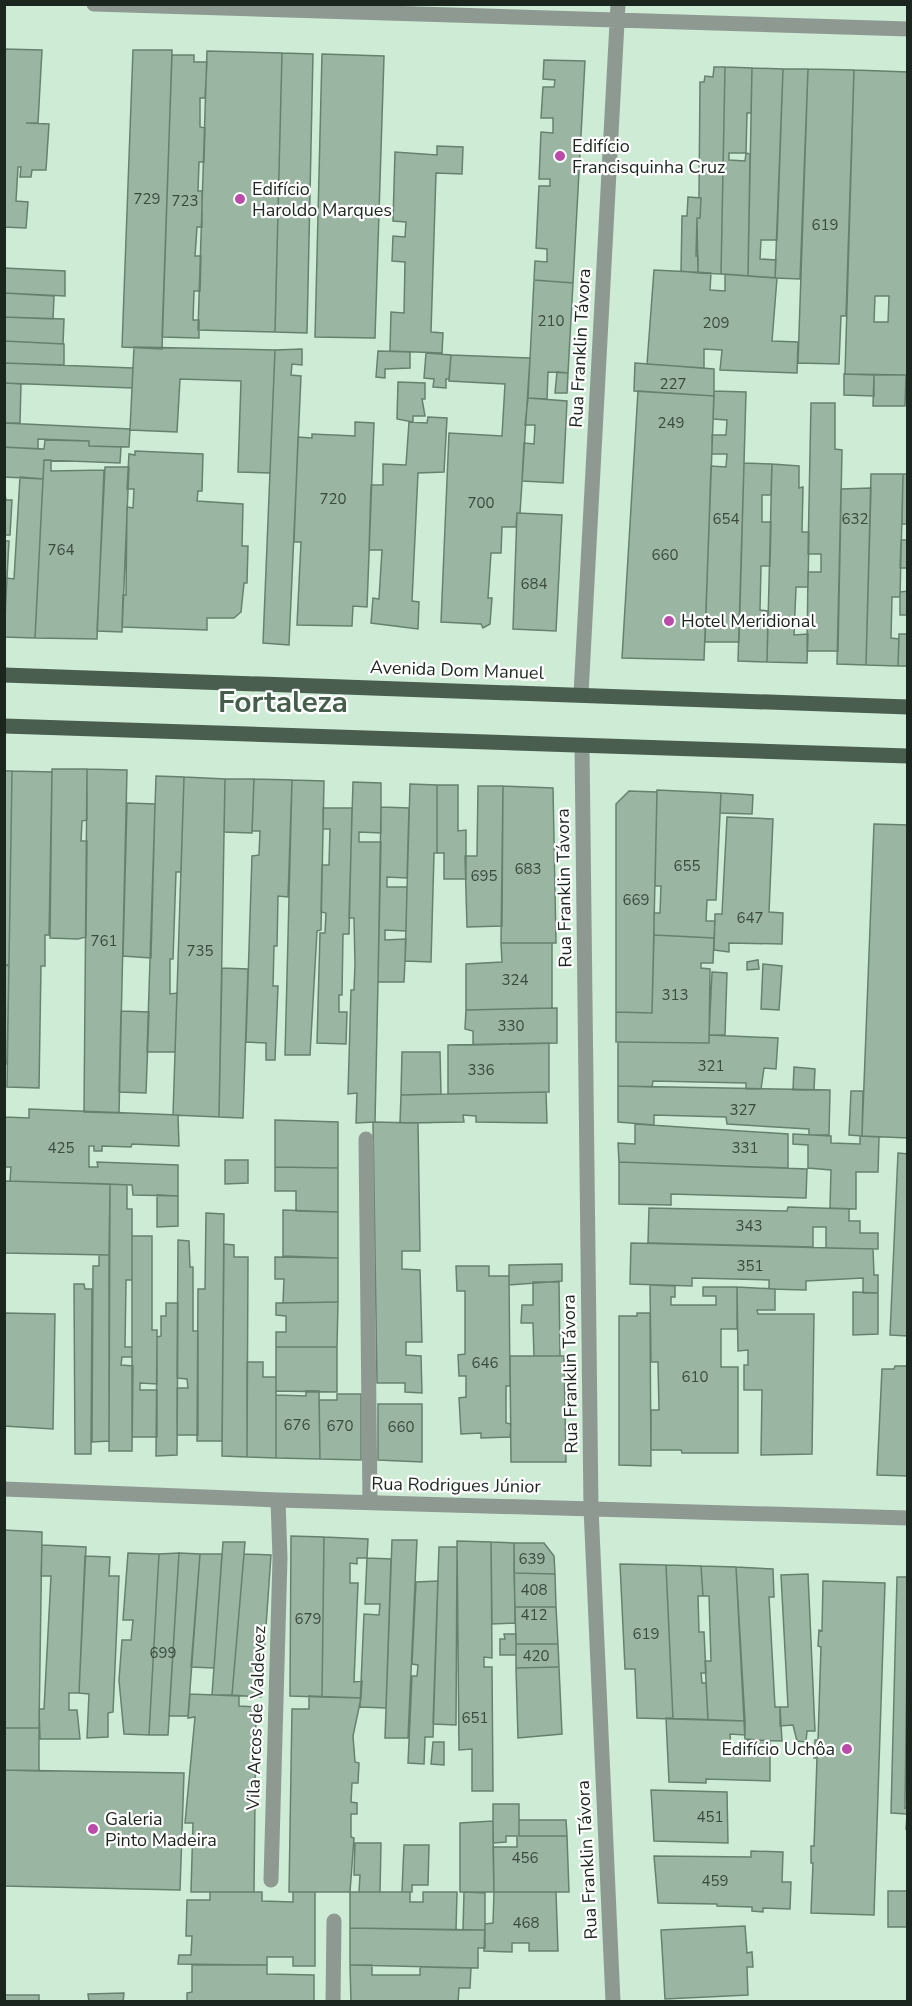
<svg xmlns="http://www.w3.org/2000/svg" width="912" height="2006" font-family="'Nunito Sans',sans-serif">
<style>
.building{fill:#9ab6a2;stroke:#67816f;stroke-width:1.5;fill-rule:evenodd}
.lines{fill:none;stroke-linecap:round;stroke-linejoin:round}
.service{stroke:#8e9a91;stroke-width:15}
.minor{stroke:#8e9a91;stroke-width:15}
.primary{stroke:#495e4f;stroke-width:15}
.poi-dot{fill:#ba4ba9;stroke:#fff;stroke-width:2}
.labels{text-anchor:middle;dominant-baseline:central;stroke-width:4.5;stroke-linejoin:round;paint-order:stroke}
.number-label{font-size:15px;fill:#3b4a3f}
.poi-label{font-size:18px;fill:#1b261e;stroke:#fff;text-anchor:start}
.street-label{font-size:18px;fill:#1b261e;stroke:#fff}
.town-label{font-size:30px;font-weight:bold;fill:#455e4c;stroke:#fff}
</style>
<rect width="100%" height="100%" fill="#cdebd5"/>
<path class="building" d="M4,49L42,50L38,123H26L49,124L46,170H32L31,177H20L21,167H18L16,201L28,202L26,228L4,227Z
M133,50H172L162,349L122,347Z
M207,51L282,53L275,332L198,330Z
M282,53L313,54L307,333L275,332Z
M322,54L384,56L375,338L315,337Z
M172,55H194V62H207L205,98H200V127L205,128L204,162H199L198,191H202V227H197L195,256H201L200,291H194L193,320H199V338L162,337Z
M544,60L585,61L573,283L534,280L535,261L547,262V249L536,248L539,186H550V179H539L541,132L553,133V118H541L543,87H554L555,80L543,79Z
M714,67H725L721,274L698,273V256H696L697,218H700L701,198H699L700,82H704L705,76L713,77Z
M725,67L752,68L751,113H747L746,153L750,154L748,276L721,274ZM729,153H746L745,161L729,160Z
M752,68L783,69L777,240H761L760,259L776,260L775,278L748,276Z
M783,69H808L800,279L775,278Z
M808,69L854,70L846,316H841L839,364L798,363Z
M854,70L908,72V375L845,374ZM875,296H889L888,322H874Z
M437,146L463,147L462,174L436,173L431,332L443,333L442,353L390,351L391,312L404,313L405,262L392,261L393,236L405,237L406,222L393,221L395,152L437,155Z
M688,197L701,198L700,218H697L698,273L681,271L682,216H687Z
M4,268L65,271V296L4,293Z
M654,270L711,273L710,290L725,291V274L777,278L772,341L798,342L797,373L720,370L722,350L704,349V368L647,364Z
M534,280L573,283L568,373L548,372L547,399L528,398Z
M4,293L54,296L53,319L4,317Z
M4,317L64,319L63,344L4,341Z
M4,341L64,344V365L5,363Z
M134,347L275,350L270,473L238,472L241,381L180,379L177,432L130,430Z
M302,349V365L292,364L291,375L301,376L289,645L263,643L275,350Z
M378,351L410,352V368L385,369V378L376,377Z
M426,353L451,355L449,379H446V388L433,387L434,379L424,378Z
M451,355L530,358L520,513H517L516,527H502L501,553H491L488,598H492L490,624L483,628L481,624L441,622L449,433L502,436L505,384L449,381Z
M4,363L133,368L132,388L4,383Z
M635,363L714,369V396L634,391Z
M557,372L568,373L567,393H555Z
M844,374L874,375V396L844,395Z
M874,375H906L905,406H873Z
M398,382L425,383V399H422L425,416H413V422L397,419Z
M5,383L21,384L20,423H4Z
M638,391L714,396L704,660L622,658Z
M714,391L746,392L739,642H705L711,466L726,467L727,454H712V435H726L727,420L713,419Z
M528,398L567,401L563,483L522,481L524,443L534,444L535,425H525Z
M811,403H835V449L842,450L838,651H807L808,572H821V554H808Z
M428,417L447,418L444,472L418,473L412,601L419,602L418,629L371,623L373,598L379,599L382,550H369L371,485H383V464L406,465L409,422L427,423Z
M355,422L374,423L367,607L353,606L352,626L297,625L301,542H294L298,437L312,438V434L355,436Z
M4,423L130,429L129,447L89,446V441L38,439V449L4,447Z
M45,440L89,441V446L121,447L120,463L44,460L43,479L4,477V447L44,449Z
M135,451L203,454L202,491H198L197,501L243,504L242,546H248L247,583H244L241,612L234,618H207V630L122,627L123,595H126L127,507L133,508L134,489H127L129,454L135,455Z
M44,460H51V471L104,470L97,639L35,638Z
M744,463L772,464L771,495H762V522H771L770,566H761L760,610L768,611L767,662L738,661Z
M772,464L799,466V488L803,487L802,532H809L808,587H796L794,635L808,634L807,663L767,662Z
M105,467H129L122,632L97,631Z
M871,474H903L900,597H892L891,638L899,639L898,666L866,665Z
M903,474H908V524H902Z
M20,477L43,479L35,638L4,637L7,578L14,579Z
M871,488L866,665L837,664L841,489Z
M4,490L6,500H12L10,535H4Z
M517,513L562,515L556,631L513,629Z
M901,540H908V568H900Z
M4,541H9L7,578H4Z
M908,591V615H900V592Z
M899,634H908V666H898Z
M52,769H87V820L82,821L81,841H87L86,937L78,939L50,938Z
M87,769L127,770L119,1113L84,1112Z
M4,771H12L9,965H4Z
M12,771L52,772L49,935H45V966H41L39,1088L7,1087Z
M156,776L184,777L181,872H176L173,959H170V994L177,993L175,1052H147Z
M184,777L225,779L219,1117L173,1115Z
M225,779H254L252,833L224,832Z
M254,779L292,780L288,897L278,896L277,946H274L273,986H278L275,1060H266V1043L246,1042L252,856L259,855L260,831H252Z
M292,780L324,781L321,930L317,931L310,1055H285Z
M353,782L381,783V833L359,832V842H381L375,1122L356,1123L357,1093L348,1094L351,990H354L355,964L354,918H349Z
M410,784L437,785V853H434L431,962L405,961Z
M437,785H458V831L466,830V879H444V853H437Z
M478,786H503L502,926L467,927L465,856H477Z
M503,786L553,788L556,943H501Z
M657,790L721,793L716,900H707L706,921H715L714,938L654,935V913H660L661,886H655Z
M629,791L657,792L652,1013L616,1012V804Z
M721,793L753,795L752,814L720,813Z
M127,803L155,804L151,958L123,956Z
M381,807L409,808L407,878L387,877V887H407L406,931L385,930V940L406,939L404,982H378Z
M323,808H352L349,934H343L342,995H339V1012H347L346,1044L317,1043L320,933H325L326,913L321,912L322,865H329L330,829H323Z
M727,817L773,819L769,912L783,913L782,944L729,943V952L714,950L715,914H722Z
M874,824L908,825V1138L862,1136Z
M654,935L714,938L713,963H701V968L710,969L709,1043L616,1042V1012L652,1013Z
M501,943H552V1008L466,1010V964L502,962Z
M758,960L759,969L747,970V962Z
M763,964L782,966L779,1010L761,1009Z
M4,965L9,966L7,1064H4Z
M222,968L248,969L243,1118L219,1117Z
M712,972L727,973L725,1035H709Z
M557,1008V1043L473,1045V1031L465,1029L466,1010Z
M121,1011L149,1012L146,1093L119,1092Z
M709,1035L778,1038L776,1069L764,1068L761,1089H746V1083L653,1081L652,1087L618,1086V1042L709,1043Z
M549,1043V1092L448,1094V1045Z
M402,1052H440L441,1094L401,1095Z
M794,1067L815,1069L814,1090H793Z
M618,1086L830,1090L829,1135H809V1129L727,1124L726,1117L654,1115V1125L618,1122Z
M851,1091H863L862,1136L849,1135Z
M546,1092L547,1123L476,1122V1116L463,1115L464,1122L400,1123L401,1095Z
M29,1109L178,1115L179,1146L132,1144L131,1147L102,1146V1151H94V1146H89V1167H98L97,1162L178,1165V1196L133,1195L132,1185L10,1181L11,1167H4V1114L5,1117L29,1118Z
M275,1120L338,1122V1168L275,1167Z
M373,1122L418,1123L420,1251H402V1269L420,1270L422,1342H406V1355L421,1356L422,1393L405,1392V1383H377Z
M635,1124L788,1134V1168L619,1162L618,1143L635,1144Z
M793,1134L831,1136V1143L860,1144V1136L879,1137L878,1172H856V1209L830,1208L831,1170L808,1168V1145L793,1144Z
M898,1153L908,1154V1336L890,1335Z
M225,1160H248V1183L225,1184Z
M619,1162L807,1169L806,1198L671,1194V1205L619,1204Z
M275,1167L338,1168V1212L296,1211V1191H275Z
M4,1181L110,1184L109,1255L4,1253Z
M110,1184L127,1185V1209H132V1280H126L125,1347H132V1357H122L121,1365L133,1366L132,1451H109Z
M157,1195L178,1196V1226L157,1227Z
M788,1207L849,1209V1221H860V1233H878V1249L826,1248V1227H813V1247L648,1243L649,1208L787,1211Z
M283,1210L338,1212V1258L283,1256Z
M206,1213L224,1214L222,1441H197L198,1289H205Z
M132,1236H152V1330H157V1384L140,1383V1390H157V1437H132Z
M178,1240L189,1241L190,1267H193V1331H198V1435H177V1388H188L187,1379L177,1378Z
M631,1243L873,1249L874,1275H878V1293H863V1278L806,1281V1290L769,1289V1280L692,1278V1286L630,1284Z
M224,1244L234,1245V1257H248L247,1457L222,1456Z
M99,1255H109V1441L92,1442L93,1266H99Z
M275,1257L338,1258V1302L283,1303L284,1279H275Z
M562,1264V1281L509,1285V1265Z
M456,1266H489V1276H509L510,1386H506V1423L511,1424L510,1437L481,1438V1433L461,1434L459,1398L466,1397V1376H459L458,1355L465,1354V1291H457Z
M533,1282H559L560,1356H534L533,1323H521L522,1305H533Z
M74,1284H84L85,1289H92L91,1454H75Z
M650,1285L675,1286V1297H671V1305H716V1296H703V1287H737V1329H721V1367H738V1453H682L681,1450H651V1410H659L658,1362H651Z
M737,1287L775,1289V1310H757L758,1314H814L812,1454L761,1455L762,1390H744V1365H748V1350L738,1351Z
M853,1292L878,1293V1334L853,1335Z
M338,1302L337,1347H276V1332H286V1316L276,1315V1303Z
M166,1303H178L177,1455L156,1456L157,1337L161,1336V1316H166Z
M4,1313L55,1314L53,1429L4,1426Z
M637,1313H650L651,1466L619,1465V1316H637Z
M276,1347H337V1392L276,1391Z
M510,1356H564L566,1462H511Z
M247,1362H263V1377H276V1458L247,1457Z
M895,1366H908V1476L877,1475L882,1369H894Z
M306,1391H319L320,1459L276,1458V1395L306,1396Z
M337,1394H361V1460L320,1459L319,1400H337Z
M378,1404H422V1462L378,1460Z
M4,1530L42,1532L39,1728H4Z
M291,1536L324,1537L322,1697L290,1696Z
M324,1537L368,1539L367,1558H357V1564L350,1563V1583H358L354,1682L362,1681L361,1698L322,1697Z
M392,1540H417L408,1738H385Z
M457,1541L491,1542L492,1658L484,1657V1667H492L493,1791H472V1749L459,1750Z
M223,1542H245L232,1695H212Z
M491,1542L514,1543L515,1623L492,1624Z
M514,1543H544L554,1556L555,1574L514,1573Z
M42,1545L86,1547L79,1693H69V1710H77L80,1739H40L39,1709H44L51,1576H41Z
M439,1547H457L456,1725L433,1724Z
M128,1553L159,1554L149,1735L124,1734L119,1680L122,1640H131L133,1620H123Z
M179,1553L168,1735H149L159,1554Z
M179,1553L200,1554L188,1716H169Z
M200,1554H222L214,1668L191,1667Z
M244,1554L271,1555L261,1697L232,1695Z
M85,1556L110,1557L109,1576H119L113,1712L108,1713V1737L87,1738L89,1694L79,1693Z
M367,1558L391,1559L386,1708L360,1707L364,1614L379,1615L380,1604H365Z
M620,1564L666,1565L673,1719L637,1718L635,1669H625Z
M666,1565L701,1566L703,1596H698L699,1632H704L706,1673H701L702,1683H706L708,1720L673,1719Z
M701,1566L736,1567L745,1721L708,1720L705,1661H711L709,1596H703Z
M736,1567L773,1569L774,1597H769L775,1707H780L782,1741L745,1740Z
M514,1573L555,1574L556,1607H515Z
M808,1574L815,1731H807L806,1742L797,1741L793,1725L780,1726V1707H788L781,1575Z
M897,1577H908L905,1808L908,1807L906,1830L907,1814L891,1813Z
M438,1581L433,1737H425L424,1764L408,1763L412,1676H417L418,1665L412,1664L416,1582Z
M823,1581L885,1583L874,1915L811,1913L813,1863H811V1846H814L817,1758H814L815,1740H818L821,1647L818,1646L819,1630L822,1631Z
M515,1607H556L558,1644H516Z
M504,1634H516V1655H500V1639H505Z
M516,1644H558L559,1667L516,1668Z
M559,1667L562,1734L518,1738L516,1668Z
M190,1694L239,1696V1706L256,1707L254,1892H191L193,1823H185L195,1717L188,1718Z
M309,1696L361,1698L353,1736L355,1762L359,1763L358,1783H352L351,1802L357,1803V1814H351V1837L354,1838L350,1892H289L292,1709H309Z
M666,1718L745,1721V1735L730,1734L731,1749H747V1739L770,1741V1781L706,1779V1783L669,1782Z
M4,1728H39V1771L4,1770Z
M433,1742H444V1765L431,1764Z
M4,1770L184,1773L180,1890L4,1886Z
M651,1790L727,1792L728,1843L654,1841Z
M493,1804H519V1836H567L569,1892H494L493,1847H517V1836H506V1842L493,1843Z
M519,1820H566L567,1836H519Z
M493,1821L494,1892H460V1823Z
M355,1843H381L380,1892H359L360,1875H354Z
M404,1845H429L428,1885H412V1892H402Z
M751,1851L783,1852L782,1882H791L790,1909L763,1908V1912L752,1911V1907L717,1906V1904L658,1903L654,1856L751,1857Z
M888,1891H908V1927H888Z
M210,1892H262V1901L293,1902V1892H315V1966H293V1957H267V1965L178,1964L179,1955H191L192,1936H186L187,1900H210Z
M350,1892H410V1902H423V1892H457L456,1930L350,1928Z
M464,1892L485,1893V1930H463Z
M494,1892H556L558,1951H529V1943H512V1952L484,1951L485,1924L493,1923Z
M745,1926L747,1953L752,1952L753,1967H747L748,1995L665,1999L661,1930Z
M350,1928L485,1930V1948H478V1968L350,1965Z
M192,1965H267V1974L314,1975V2002H187V1993L192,1992Z
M350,1965H372V1975H420V1967L471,1968L470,1988H459L458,2002H351Z
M124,1993L123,2002H89L88,1994Z
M4,1995H39V2002H4Z"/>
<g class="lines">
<path class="service" d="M366,1139L370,1502"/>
<path class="minor" d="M94,4L908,29
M581,694L618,4
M582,746L591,1508L613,2002
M4,1489L278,1500L908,1518
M271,1880L280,1558L278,1500
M333,2002L334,1921"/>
<path class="primary" d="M4,675L908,707
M4,726L908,756"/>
</g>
<g class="poi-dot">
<circle cx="560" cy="156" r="6"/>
<circle cx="240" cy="199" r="6"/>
<circle cx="669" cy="621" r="6"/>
<circle cx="847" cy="1749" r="6"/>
<circle cx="93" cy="1829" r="6"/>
</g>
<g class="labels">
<g class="number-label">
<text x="147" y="199">729</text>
<text x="185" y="201">723</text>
<text x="825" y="225">619</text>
<text x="551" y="321">210</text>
<text x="716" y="323">209</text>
<text x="673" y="384">227</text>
<text x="671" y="423">249</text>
<text x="333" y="499">720</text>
<text x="481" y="503">700</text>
<text x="726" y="519">654</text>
<text x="855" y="519">632</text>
<text x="61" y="550">764</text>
<text x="665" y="555">660</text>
<text x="534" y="584">684</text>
<text x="687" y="866">655</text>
<text x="528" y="869">683</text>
<text x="484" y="876">695</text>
<text x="636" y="900">669</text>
<text x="750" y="918">647</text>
<text x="104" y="941">761</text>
<text x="200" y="951">735</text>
<text x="515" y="980">324</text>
<text x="675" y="995">313</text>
<text x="511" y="1026">330</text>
<text x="711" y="1066">321</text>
<text x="481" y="1070">336</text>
<text x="743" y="1110">327</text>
<text x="61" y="1148">425</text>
<text x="745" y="1148">331</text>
<text x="749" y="1226">343</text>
<text x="750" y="1266">351</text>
<text x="485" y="1363">646</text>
<text x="695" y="1377">610</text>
<text x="297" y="1425">676</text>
<text x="340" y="1426">670</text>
<text x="401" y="1427">660</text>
<text x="532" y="1559">639</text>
<text x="534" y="1590">408</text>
<text x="534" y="1615">412</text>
<text x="308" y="1619">679</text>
<text x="646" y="1634">619</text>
<text x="163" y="1653">699</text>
<text x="536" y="1656">420</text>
<text x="475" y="1718">651</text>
<text x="710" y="1817">451</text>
<text x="525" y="1858">456</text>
<text x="715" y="1881">459</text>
<text x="526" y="1923">468</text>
</g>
<g class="poi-label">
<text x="572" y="146">Edifício<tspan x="572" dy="21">Francisquinha Cruz</tspan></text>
<text x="252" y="189">Edifício<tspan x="252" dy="21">Haroldo Marques</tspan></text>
<text x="681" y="621">Hotel Meridional</text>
<text x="835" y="1749" text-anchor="end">Edifício Uchôa</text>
<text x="105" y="1819">Galeria<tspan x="105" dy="21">Pinto Madeira</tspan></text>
</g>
<g class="street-label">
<text transform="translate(580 348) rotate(-87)">Rua Franklin Távora</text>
<text transform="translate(457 670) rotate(2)">Avenida Dom Manuel</text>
<text transform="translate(564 888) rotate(-91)">Rua Franklin Távora</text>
<text transform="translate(570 1374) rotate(-91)">Rua Franklin Távora</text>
<text transform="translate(456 1485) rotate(1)">Rua Rodrigues Júnior</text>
<text transform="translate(256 1718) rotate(-88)">Vila Arcos de Valdevez</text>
<text transform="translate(587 1860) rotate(-93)">Rua Franklin Távora</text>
</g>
<g class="town-label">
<text x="283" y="702">Fortaleza</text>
</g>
</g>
<rect width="912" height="2006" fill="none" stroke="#1b261e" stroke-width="12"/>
</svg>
